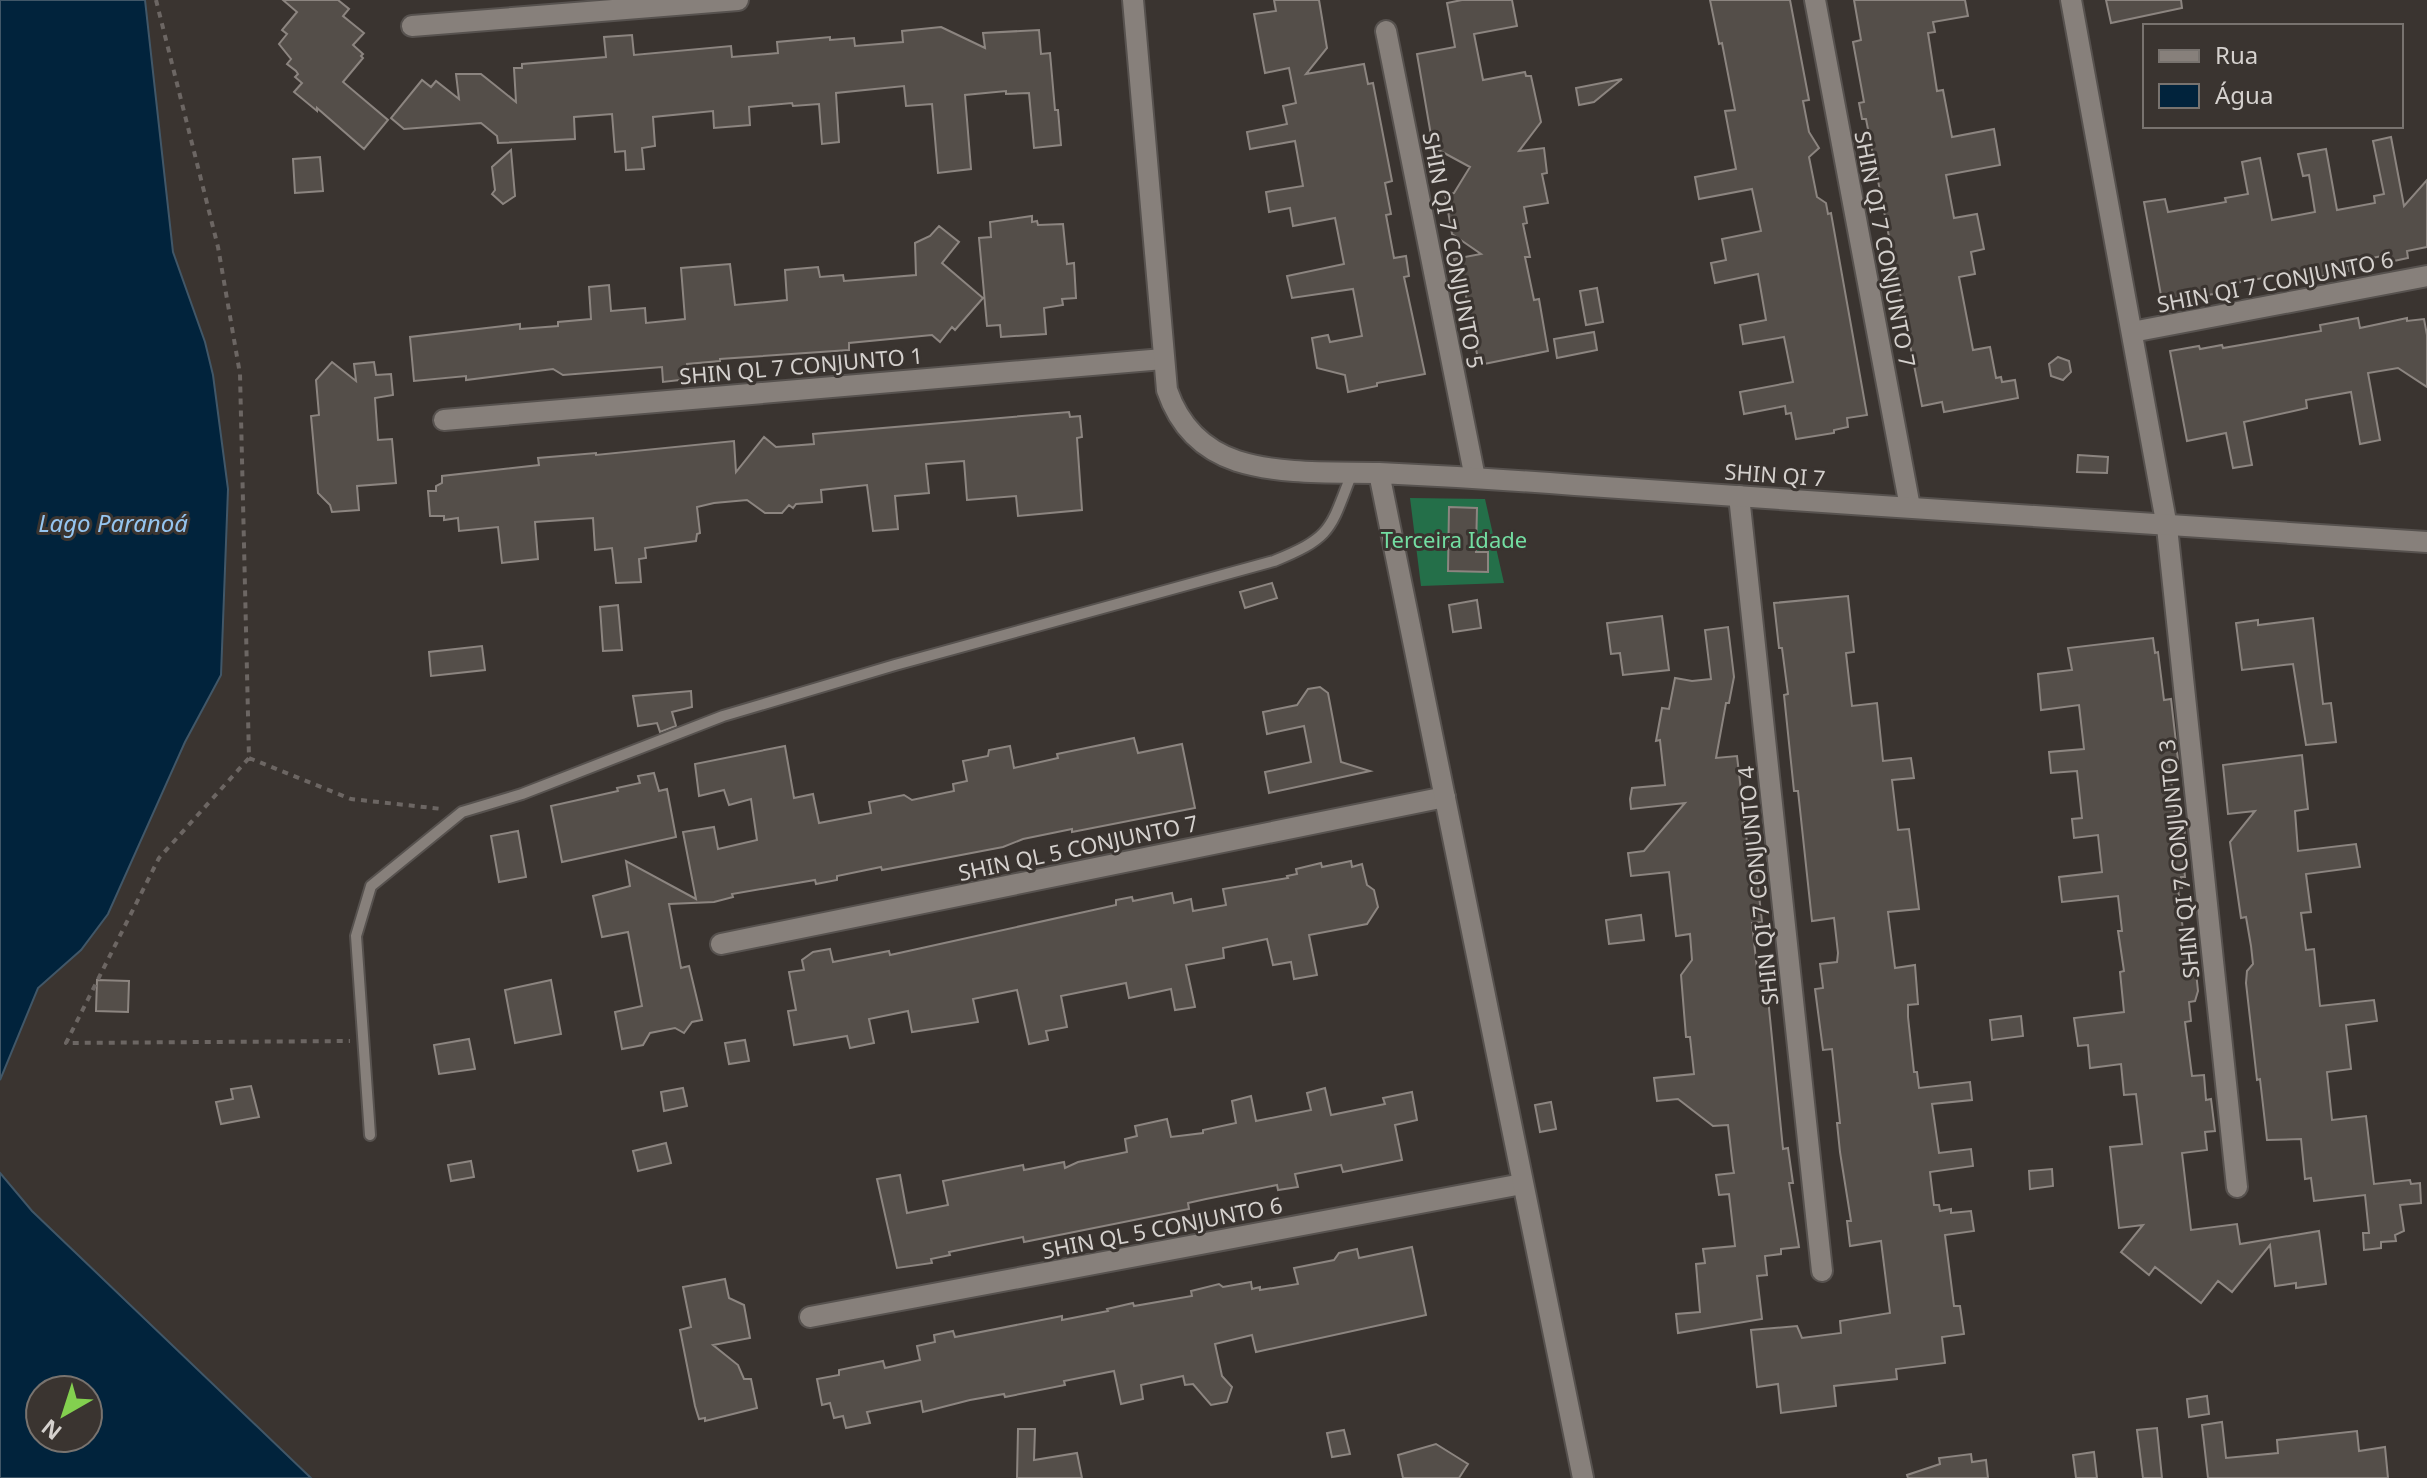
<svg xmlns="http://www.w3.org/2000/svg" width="2427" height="1478" font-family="'Noto Sans',sans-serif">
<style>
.green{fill:#246f49}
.water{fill:#01233c;stroke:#415768;stroke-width:2;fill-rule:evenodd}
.building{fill:#544e49;stroke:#8c8580;stroke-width:2}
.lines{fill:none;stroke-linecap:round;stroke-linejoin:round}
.service-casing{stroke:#57524f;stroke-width:14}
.minor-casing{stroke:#57524f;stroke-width:24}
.tertiary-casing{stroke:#57524f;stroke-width:24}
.path{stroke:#6c6663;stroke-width:4;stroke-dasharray:6 6;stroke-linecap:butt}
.service{stroke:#87807b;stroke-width:10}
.minor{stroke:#87807b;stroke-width:20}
.tertiary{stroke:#87807b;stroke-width:20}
.labels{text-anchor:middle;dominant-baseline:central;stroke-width:6;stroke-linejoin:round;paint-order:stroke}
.street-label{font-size:22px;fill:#d5d1ce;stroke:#3a3430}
.park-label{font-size:22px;fill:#73dea2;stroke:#3a3430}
.water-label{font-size:24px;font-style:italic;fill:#95c5f0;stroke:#3a3430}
</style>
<rect width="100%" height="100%" fill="#3a3430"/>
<path class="green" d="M1410,498L1485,499L1504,583L1421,586Z"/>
<path class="water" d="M0,0H145L173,252L205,342L213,375L228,489L221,675L185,742L108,914L81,950L38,988L0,1080Z
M0,1173L32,1211L311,1478H0ZM40,1390H88V1438H40Z"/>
<path class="building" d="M283,0H338L349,9L343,16L364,33L353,45L363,54L361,56L363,58L343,82L388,120L364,149L317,108V111L294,92L302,83L295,77L298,74L296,71L287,64L291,59L279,44L287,34L282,30L297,12Z
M1274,0H1319L1327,48L1306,74L1364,64L1368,84L1373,83L1392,181L1385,183L1391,214L1386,215L1394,258L1406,256L1409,276L1404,277L1425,374L1377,383V386L1348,392L1345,375L1317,368L1312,338L1328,335L1330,342L1362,336L1353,289L1292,298L1287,276L1344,264L1335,218L1293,226L1290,208L1269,212L1266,192L1303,186L1295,141L1250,149L1247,132L1287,124L1283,106L1296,103L1289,68L1265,73L1254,14L1276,11Z
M1462,0H1512L1517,26L1474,34L1483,80L1525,72L1526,76H1531L1541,122L1519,151L1544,148L1547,173L1542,174L1548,203L1524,207L1527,223L1523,224L1530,257H1525L1534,300L1539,299L1548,351L1479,365L1463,280L1459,281L1454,259L1481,254L1452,234L1445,194L1454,193L1470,167L1433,147L1417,54L1455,47L1447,3Z
M1710,0H1790L1809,100L1803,101L1809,132L1819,148L1809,157L1817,197L1826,203L1828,214L1831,213L1867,415L1847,418L1848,427L1834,430V433L1796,439L1791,413L1786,414L1785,406L1744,414L1740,392L1793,382L1784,337L1743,344L1740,325L1766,320L1758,274L1715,283L1711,263L1726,260L1722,239L1761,231L1752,189L1699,199L1695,177L1736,169L1725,111L1735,110L1722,43L1719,44Z
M1854,0H1965L1968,16L1933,22L1935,32L1928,33L1937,91L1943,90L1952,137L1994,129L2000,165L1946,175L1954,218L1977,214L1984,249L1971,252L1975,274L1959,277L1973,350L1990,347L1996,378L2001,377L2002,382L2015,380L2018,398L1944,412L1942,402L1922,406L1866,119H1862L1859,103L1864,102L1853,42L1861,40Z
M2106,0H2181L2182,8L2111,23Z
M941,27L985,48L983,33L1039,30L1041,54L1050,53L1055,110H1058L1061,145L1034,148L1029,93L1006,94V91L965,95L971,169L938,173L932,104L906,106L904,86L836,93L839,142L822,144L819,104L793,106L792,103L749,107L750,125L714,128L713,111L653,117L655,146L642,148L644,169L626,170L625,151L615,152L612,114L574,117L575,139L498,143L497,136L481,123L404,129L391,118L422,80L431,87L436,81L459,99L456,74H481L516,102L514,68H522V64L606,57L604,37L632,35L634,55L731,46L732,57L778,53L777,42L830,37V40L854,38L855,46L903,42L902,31Z
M1622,79L1594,102L1579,105L1576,88Z
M2391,137L2404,206L2427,180V247L2407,251L2408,258L2389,262L2387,255L2347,263L2349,271L2318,277L2317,272L2291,277V274L2269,277L2219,286L2214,294L2162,301L2144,202L2165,199L2168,212L2226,202L2225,198L2248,194L2242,162L2260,158L2272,220L2315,212L2309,175L2303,176L2298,154L2326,149L2337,210L2375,203L2374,196L2384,194L2373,141Z
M511,150L515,196L503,204L492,194L495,190L492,167Z
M320,157L323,191L295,193L293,159Z
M1032,216V222L1037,221L1038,225L1063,224L1067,264L1074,263L1076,298L1062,299L1063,305L1044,308L1046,334L1001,337L1000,325L987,326L979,238L991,237L990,222Z
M939,226L959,242L942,263L983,298L955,330L952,327L940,342L932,335L849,343V350L720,359V361L687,364L688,379L663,382L662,367L563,375L553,369L466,380V376L414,381L410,337L520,324V329L558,326V322L591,319L589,287L609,285L611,311L645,308L646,323L685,319L681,268L730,264L735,305L787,300L785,270L818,267L820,277L843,275L844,281L916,275L915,243L930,236Z
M1597,288L1603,322L1586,325L1580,291Z
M2358,318L2360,328L2407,318V321L2424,319L2427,335V387L2398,368L2368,373L2380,440L2360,444L2351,392L2306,400L2307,408L2244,422L2252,465L2233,468L2226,433L2187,441L2170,351L2199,346L2200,349L2222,345L2223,348L2321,331L2320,325Z
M1594,332L1597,350L1557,358L1554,339Z
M2058,357L2069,361L2071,372L2063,380L2051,376L2049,364Z
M332,362L356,381L354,364L374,362L376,375L391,374L393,395L375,398L378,440L392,439L396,483L357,486L359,510L332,512L330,505L318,493L311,416L319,415L316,380Z
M1069,412L1070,417L1080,416L1082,437L1077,438L1082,510L1018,516L1016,496L967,500L964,461L926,464L929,493L895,496L898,529L873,531L867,485L821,490L822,502L796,504L793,508L789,505L782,513H765L747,500L714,503L697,507L700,533L697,534L696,541L645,548L646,558L639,559L641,582L616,583L612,548L595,550L593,518L535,522L538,559L502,563L498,527L459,531L458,518L444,520V516H430L428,491H436V486L442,483V476L539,465L538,458L596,453V455L734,441L736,472L764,437L776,447L814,444L813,434Z
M2078,455L2108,457L2107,473L2077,472Z
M1449,507L1477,508L1476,552H1488V572L1448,571Z
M1272,583L1277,598L1245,608L1240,592Z
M1848,596L1854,652L1846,653L1852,706L1877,703L1883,761L1911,758L1914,778L1892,780L1898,830L1909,829L1919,909L1888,912L1895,968L1915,965L1918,1004L1908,1005V1017L1914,1072H1917L1919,1088L1970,1082L1972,1100L1932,1104L1939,1153L1971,1149L1973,1166L1930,1172L1934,1205H1939L1940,1211L1951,1209V1213L1971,1211L1974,1231L1945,1235L1954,1306H1960L1964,1334L1942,1337L1945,1363L1896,1369L1897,1379L1834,1386L1836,1406L1781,1413L1778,1384L1757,1387L1751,1330L1797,1326L1802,1338L1841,1333L1840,1321L1890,1313L1881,1241L1850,1246L1847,1221H1851L1840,1152L1837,1123H1840L1832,1049L1823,1050L1815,989L1823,988L1820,964L1837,962L1838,953L1834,918L1812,921L1798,791H1794L1784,695L1788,694L1782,648H1779L1774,603Z
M1477,600L1481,628L1453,632L1449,605Z
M618,605L622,650L603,651L600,607Z
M1662,616L1669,670L1623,675L1620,653L1611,654L1607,623Z
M2313,618L2323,704L2331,703L2336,742L2306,745L2293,664L2242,670L2236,623L2258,620V625Z
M1728,627L1734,677L1729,703H1726L1716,758L1737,756L1750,868H1756L1762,922L1752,923L1757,969L1765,968L1783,1149L1788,1148L1793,1183H1789L1799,1247L1781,1249V1254L1765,1256L1767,1275L1757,1276L1762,1319L1678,1333L1676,1314L1700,1312L1696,1264L1705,1263L1703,1249L1735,1246L1729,1194L1719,1195L1716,1175L1734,1173L1733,1168L1728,1125L1713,1126L1678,1099L1657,1101L1654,1078L1694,1074L1690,1037H1686L1681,975L1692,960L1690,934L1676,936L1669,872L1631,876L1628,853L1644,851L1685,803L1631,809L1630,799L1632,788L1665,785L1660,740L1656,741L1662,708L1669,709L1675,678L1692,681L1711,679L1705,630Z
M2153,638L2155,653L2158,652L2164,700L2171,699L2178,760L2169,761L2176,826L2184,825L2187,856H2183L2185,877H2181L2182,888H2178L2187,964L2195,963L2198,991L2195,1001L2189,1002L2191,1021L2185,1022L2192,1076L2204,1075L2206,1100L2211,1099L2215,1131L2205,1132L2207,1150L2182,1153L2191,1230L2237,1224L2240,1244L2319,1231L2326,1284L2296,1288V1283L2275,1286L2270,1245L2232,1292L2218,1281L2201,1303L2155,1267L2149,1275L2121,1252L2143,1225L2119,1228L2110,1147L2142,1144L2136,1094L2124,1095L2121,1064L2090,1068L2088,1045L2078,1046L2074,1018L2124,1012L2120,972L2124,971L2118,931H2122L2118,896L2062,902L2059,877L2102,872L2098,835L2074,838L2072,819L2082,818L2077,771L2051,773L2049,752L2084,749L2079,705L2041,710L2038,674L2072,670L2068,648Z
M482,646L485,670L431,676L429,652Z
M1320,687L1328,693L1341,762L1370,771L1269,793L1265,772L1311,762L1304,726L1267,734L1263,712L1297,705L1308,689Z
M691,691L692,707L672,712L676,726L660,732L657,723L638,726L633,696Z
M1134,738L1138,753L1182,744L1195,808L1072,832V829L1023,839L1003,847L882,870L881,867L837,876V880L816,884L815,880L732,894L733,897L714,902L669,904L681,968L689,966L702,1020L692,1022L684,1033L675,1028L650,1033L643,1045L622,1049L615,1012L642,1006L628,932L602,937L593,896L630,886L626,861L696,899L683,832L714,827L718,849L757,840L751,799L729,805L724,790L699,796L695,764L785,746L794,798L813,794L819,823L871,813L869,802L904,795L912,800L954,791L953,784L967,781L963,761L988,756L989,750L1010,746L1014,768L1058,758L1057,754Z
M2302,755L2308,809L2295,811L2298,851L2356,844L2360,867L2306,874L2311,912L2301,913L2306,950L2314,949L2320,1006L2374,1000L2377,1021L2346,1025L2351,1069L2327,1072L2332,1120L2366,1116L2374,1184L2410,1180L2411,1184L2420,1183L2421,1203L2400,1205L2404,1231L2395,1235L2396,1241L2381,1242V1248L2364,1250L2363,1233H2369L2365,1195L2314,1201L2311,1178L2305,1179L2301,1139L2267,1140L2260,1079L2257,1080L2246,983L2247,971L2253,964L2251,946L2246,917L2241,918L2230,842L2255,811L2228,814L2223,765Z
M654,773L659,791L667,789L676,837L562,862L551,806L618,791L617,788L640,783L638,776Z
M518,831L526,877L499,882L491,836Z
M1351,861L1352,867L1362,864L1367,885L1374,890L1378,907L1367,924L1309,935L1317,975L1294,979L1291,962L1273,965L1267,939L1223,948L1224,958L1186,965L1195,1007L1175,1010L1171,989L1129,998L1126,983L1061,996L1067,1027L1046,1031L1048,1040L1029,1044L1017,990L973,999L978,1022L912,1032L908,1011L869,1019L874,1043L850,1048L847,1036L794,1045L788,1011L796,1010L789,972L804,970L802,960L813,952L830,949L833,962L889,951L890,955L1116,905V900L1132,897L1133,901L1172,893L1174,903L1191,899L1193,911L1226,905L1223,889L1288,878L1287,876L1297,874L1296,869L1321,863L1322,867Z
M1641,915L1644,940L1609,944L1606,920Z
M97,980L129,981L128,1012L96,1011Z
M551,980L561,1034L515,1043L505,990Z
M2021,1016L2023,1036L1992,1040L1990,1020Z
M469,1039L475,1069L439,1074L434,1045Z
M745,1040L749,1061L729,1064L725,1043Z
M251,1086L259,1117L221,1124L216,1102L233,1099L231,1089Z
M683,1088L687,1106L664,1111L661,1092Z
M1325,1088L1331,1115L1385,1104L1383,1098L1412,1092L1417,1120L1395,1125L1402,1160L1343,1172L1341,1165L1295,1174L1298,1187L1278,1190L1277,1185L1206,1199L1188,1203L1189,1209L1024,1242L1023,1237L949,1252L950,1255L931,1259L932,1263L897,1268L877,1179L900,1175L907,1213L948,1205L943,1181L1023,1165L1024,1170L1064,1162L1065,1168L1078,1162L1127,1152L1125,1139L1137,1136L1135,1126L1167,1119L1171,1137L1203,1133V1130L1236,1123L1232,1101L1251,1096L1256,1121L1311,1110L1307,1093Z
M1551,1102L1556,1129L1540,1132L1535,1105Z
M666,1143L671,1163L638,1171L633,1151Z
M471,1161L474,1177L451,1181L448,1165Z
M2052,1169L2053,1186L2030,1189L2029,1171Z
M1412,1247L1426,1315L1256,1352L1252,1335L1215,1344L1222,1376L1232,1387L1227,1402L1211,1405L1193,1384L1185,1385L1183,1376L1141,1385L1143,1399L1121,1404L1114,1371L1064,1381L1065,1385L1005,1397L1004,1394L970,1400L923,1412L921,1401L867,1412L870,1423L846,1428L843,1416L834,1418L830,1403L822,1405L817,1379L839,1375V1370L883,1361L885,1368L920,1360L917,1346L935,1342L934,1335L953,1331L955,1337L1062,1316V1320L1108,1311L1107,1309L1133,1303L1134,1306L1192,1296L1191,1291L1219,1284L1223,1287L1251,1282L1252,1289L1260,1287V1290L1298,1284L1294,1268L1334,1260L1339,1253L1357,1249L1359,1258Z
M725,1279L729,1298L744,1305L750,1338L713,1345L738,1365L744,1379H751L757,1408L705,1421V1418L699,1419L695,1406L680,1330L691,1327L683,1287Z
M2207,1396L2209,1414L2189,1417L2187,1399Z
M2222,1422L2226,1458L2278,1453L2277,1440L2357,1431L2359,1451L2385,1447L2388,1478H2208L2202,1425Z
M2157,1428L2162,1478H2143L2137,1430Z
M1018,1429H1035L1034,1460L1077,1453L1082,1478H1017Z
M1344,1430L1350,1454L1332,1457L1327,1433Z
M1436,1444L1468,1464L1459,1478H1403L1398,1455Z
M2094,1452L2097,1478H2076L2073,1455Z
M1971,1454L1972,1462L1986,1460L1988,1478H1908L1907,1475L1940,1464L1939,1458Z"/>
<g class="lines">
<g class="service-casing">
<path id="service" d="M370,1135L356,936L371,886L462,812L522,794L723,716L895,665L1274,561C1333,537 1330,529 1352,473"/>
</g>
<g class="minor-casing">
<path id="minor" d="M1815,0L1910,507
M2071,0L2167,527L2237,1187
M412,26L738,0
M1386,31L1475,478
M2132,332L2427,276
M444,420L1163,359
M1739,496L1822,1271
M721,944L1445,797
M810,1317L1522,1184"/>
</g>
<g class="tertiary-casing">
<path id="tertiary" d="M1133,0L1167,390C1179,425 1201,449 1237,461C1282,475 1333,472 1379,473C1445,476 1510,480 1575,485C1859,504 2143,525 2427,542
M1379,473L1583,1478"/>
</g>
<path class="path" d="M156,0L218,247L240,374L249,758L159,858L66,1043L350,1041
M249,758L351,799L442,809"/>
<use href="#service" class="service"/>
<use href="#minor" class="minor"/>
<use href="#tertiary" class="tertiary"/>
</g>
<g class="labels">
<g class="street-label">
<text transform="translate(1886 249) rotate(79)">SHIN QI 7 CONJUNTO 7</text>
<text transform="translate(1454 250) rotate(79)">SHIN QI 7 CONJUNTO 5</text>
<text transform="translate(2275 281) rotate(-11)">SHIN QI 7 CONJUNTO 6</text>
<text transform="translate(801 365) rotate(-5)">SHIN QL 7 CONJUNTO 1</text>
<text transform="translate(1775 474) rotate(4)">SHIN QI 7</text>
<text transform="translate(1078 847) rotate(-12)">SHIN QL 5 CONJUNTO 7</text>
<text transform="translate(2178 859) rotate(-96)">SHIN QI 7 CONJUNTO 3</text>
<text transform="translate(1757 886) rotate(-96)">SHIN QI 7 CONJUNTO 4</text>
<text transform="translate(1162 1227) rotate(-11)">SHIN QL 5 CONJUNTO 6</text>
</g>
<g class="park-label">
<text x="1454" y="539">Terceira Idade</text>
</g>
<g class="water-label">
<text x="113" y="522">Lago Paranoá</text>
</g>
</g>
<rect x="2143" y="24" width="260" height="104" fill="#3a3430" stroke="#78736f" stroke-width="2"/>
<rect x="2159" y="50" width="40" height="12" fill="#87807b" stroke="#78736f" stroke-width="2"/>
<text x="2215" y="64" font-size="24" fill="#d5d1ce">Rua</text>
<rect x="2159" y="84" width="40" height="24" fill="#01233c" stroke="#78736f" stroke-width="2"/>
<text x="2215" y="104" font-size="24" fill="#d5d1ce">Água</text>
<g transform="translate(64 1414) rotate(219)"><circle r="38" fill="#3a3430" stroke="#78736f" stroke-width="2"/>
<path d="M0-6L14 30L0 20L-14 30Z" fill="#83d04f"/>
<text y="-12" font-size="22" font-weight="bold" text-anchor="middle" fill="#d5d1ce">N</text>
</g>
</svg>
